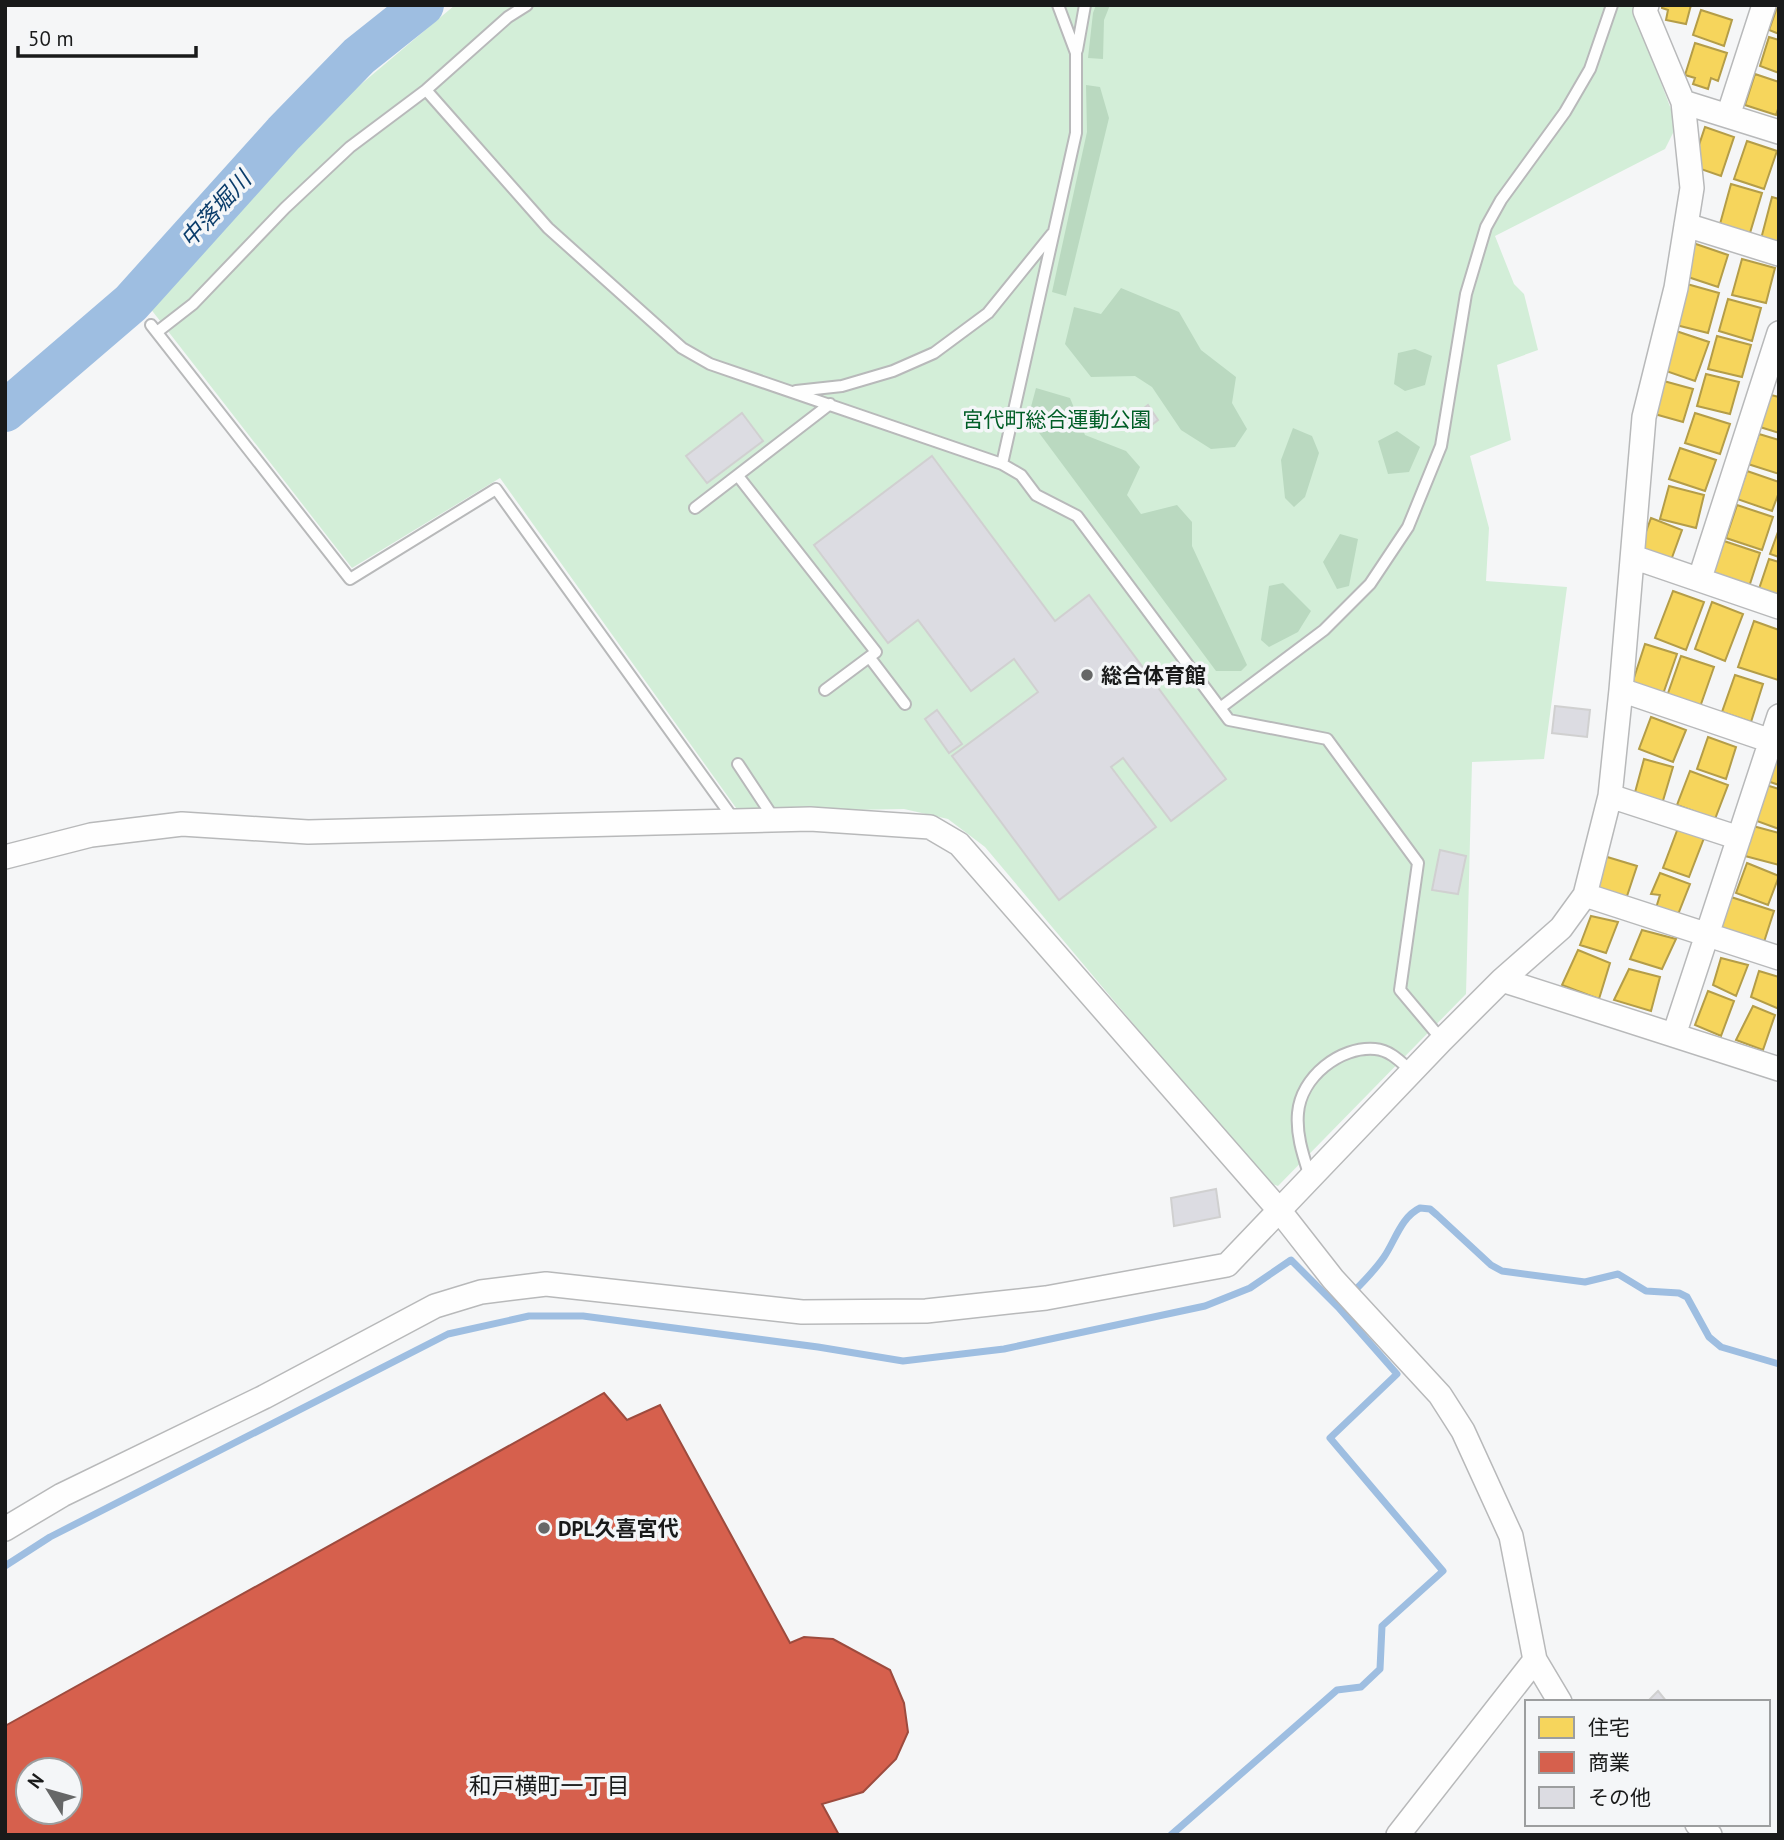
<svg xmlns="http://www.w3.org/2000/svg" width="1784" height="1840" font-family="'PT Sans','Noto Sans JP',sans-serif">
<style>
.green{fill:#d3eed8}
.forest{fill:#bad9c0}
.homes{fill:#f6d55c;stroke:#b49d48;stroke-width:2}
.shops{fill:#d6604d;stroke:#9d4b3e;stroke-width:2;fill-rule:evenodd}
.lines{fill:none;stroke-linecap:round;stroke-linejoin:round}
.stream{stroke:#9ebee1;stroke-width:7}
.river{stroke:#9ebee1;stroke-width:42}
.building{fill:#dcdce2;stroke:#d0d0d0;stroke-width:2}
.service-casing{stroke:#b8b9ba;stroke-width:14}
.minor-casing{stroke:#b8b9ba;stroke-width:26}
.service{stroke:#fefefe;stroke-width:10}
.minor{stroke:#fefefe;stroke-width:23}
.poi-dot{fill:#666767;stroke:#f4f6f8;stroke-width:2.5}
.labels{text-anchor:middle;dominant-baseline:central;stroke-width:7;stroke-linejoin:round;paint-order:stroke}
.park-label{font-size:21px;fill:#005e26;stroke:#f4f6f8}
.poi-label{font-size:21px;font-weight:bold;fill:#191a1a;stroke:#f4f6f8;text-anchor:start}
.water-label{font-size:23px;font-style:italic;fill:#0b3d6b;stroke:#f4f6f8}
.neighbourhood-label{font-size:23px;fill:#191a1a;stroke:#f4f6f8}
</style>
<rect width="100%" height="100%" fill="#f5f6f7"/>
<path class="green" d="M455,5H1635L1633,9L1677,125L1665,149L1495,236L1514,284L1524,294L1538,350L1497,365L1511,440L1470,456L1489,528L1486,581L1567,587L1544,759L1472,762L1466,994L1278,1186L1266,1182L985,847L948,819L904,809L739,812L500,478L352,568L150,308L334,107Z"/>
<path class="forest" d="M1096,5H1110L1104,20L1103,59L1088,58L1093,13Z
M1086,85L1100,87L1109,118L1066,296L1052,292L1087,132Z
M1121,288L1179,312L1201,350L1236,377L1232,403L1247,429L1235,447L1211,449L1181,430L1152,387L1135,376L1091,377L1065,344L1074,307L1101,314Z
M1415,349L1432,356L1425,385L1405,391L1394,384L1398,353Z
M1036,388L1070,398L1085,435L1126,451L1140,467L1127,495L1141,514L1177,505L1192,522V546L1247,665L1241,671H1216L1028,418Z
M1293,428L1312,436L1319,453L1305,497L1294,507L1285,498L1281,460Z
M1397,431L1420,447L1409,472L1388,474L1378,441Z
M1340,534L1358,539L1349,586L1337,589L1323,562Z
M1283,583L1311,611L1298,632L1269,647L1261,640L1269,586Z"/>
<path class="homes" d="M1662,5H1691L1686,24L1666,20L1668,10L1662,8Z
M1778,5H1779V34L1769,30Z
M1701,10L1732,20L1724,46L1693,35Z
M1769,37L1779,40V73L1760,66Z
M1695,43L1727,53L1718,81L1711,78L1708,89L1693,84L1695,78L1685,75Z
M1755,74L1779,82V106L1776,115L1745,105Z
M1705,127L1734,137L1721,176L1692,166Z
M1747,141L1777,151L1764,189L1734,179Z
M1731,184L1762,193L1750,233L1720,224Z
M1772,197L1779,199V244L1761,239Z
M1693,243L1728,255L1718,287L1682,275Z
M1742,259L1775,268L1766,303L1732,295Z
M1687,284L1719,293L1708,333L1676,325Z
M1728,299L1761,308L1752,341L1719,331Z
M1676,331L1709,342L1695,381L1663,370Z
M1717,336L1751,345L1742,377L1708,369Z
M1706,374L1739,382L1730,414L1697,406Z
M1660,380L1693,389L1683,422L1651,413Z
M1771,395L1779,397V433L1760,427Z
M1695,413L1730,424L1720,454L1685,443Z
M1759,434L1779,440V474L1748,464Z
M1680,448L1716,460L1705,491L1669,479Z
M1747,471L1779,482V492L1772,511L1737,499Z
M1669,486L1704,495L1696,528L1660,519Z
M1737,505L1773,517L1762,550L1726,538Z
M1651,518L1682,530L1670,563L1639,551Z
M1779,529V557L1770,554Z
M1724,541L1760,553L1749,587L1713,574Z
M1769,559L1779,562V596L1759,589Z
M1673,591L1704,602L1686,650L1655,638Z
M1712,602L1743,614L1725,661L1695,649Z
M1754,621L1779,630L1778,680L1738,667Z
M1645,644L1677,654L1662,697L1631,687Z
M1681,656L1714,667L1700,707L1667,696Z
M1735,675L1763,684L1751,722L1722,712Z
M1651,717L1686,730L1673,762L1639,749Z
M1708,737L1736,747L1726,779L1697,769Z
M1779,748V785L1767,781Z
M1644,759L1673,767L1662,804L1634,796Z
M1690,771L1728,785L1715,819L1677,805Z
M1766,785L1779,789V829L1754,820Z
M1753,826L1779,833V865L1745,856Z
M1678,828L1704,838L1689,877L1663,868Z
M1604,856L1637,866L1626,899L1596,891Z
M1747,863L1779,876L1768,905L1736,893Z
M1660,873L1690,884L1677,917L1656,908L1660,895L1651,894Z
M1731,897L1774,911L1763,945L1720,931Z
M1591,916L1618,922L1606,953L1580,945Z
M1642,930L1676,939L1662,969L1630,959Z
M1578,950L1610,963L1599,999L1562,985Z
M1721,958L1748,965L1736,996L1713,985Z
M1629,969L1660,977L1651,1011L1614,1000Z
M1759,971L1779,977V1009L1751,997Z
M1708,991L1734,1001L1721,1036L1695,1025Z
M1753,1006L1775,1015L1763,1050L1736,1040Z"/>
<path class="shops" d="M604,1393L627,1420L660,1405L790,1643L804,1637L833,1639L890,1670L904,1703L908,1732L896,1759L863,1792L822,1804L839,1835H5V1726ZM28,1770H70V1812H28Z"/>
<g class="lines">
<path class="stream" d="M5,1566L50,1537L448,1334L529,1316H583L818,1347L903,1361L1004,1349L1205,1306L1250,1288L1291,1260L1338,1307C1354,1291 1371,1276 1384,1257C1395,1241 1401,1217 1420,1208L1430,1209L1437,1215L1491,1265L1502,1271L1585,1282L1618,1274L1646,1291L1679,1293L1687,1297L1709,1337L1721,1347L1779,1364
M1171,1835L1337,1690L1361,1687L1380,1669L1382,1626L1443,1571L1330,1438L1397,1374L1338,1307"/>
<path class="river" d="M5,411L131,303L284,133L359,56L423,5"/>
</g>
<path class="building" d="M1148,405L1158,420L1144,431L1134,416Z
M742,413L763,441L707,483L686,456Z
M932,456L1055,621L1089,595L1226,779L1171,821L1123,758L1111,767L1156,827L1059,900L952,756L1038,692L1014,659L971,691L918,620L888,643L814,545Z
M1555,706L1590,710L1587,737L1552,733Z
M937,710L962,744L949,753L925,719Z
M1440,850L1466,856L1458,894L1432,890Z
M1216,1189L1220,1217L1174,1226L1171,1198Z
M1658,1691L1667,1702H1647Z"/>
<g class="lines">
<g class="service-casing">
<path id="service" d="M1077,50L1085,5
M426,90L548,228L682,348L710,364L1002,464L1021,475L1036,495L1077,516L1229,720L1327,739L1418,863L1400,990L1442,1040
M151,325L350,579L496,489L735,821
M157,332L193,304L285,208L350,147L426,90L508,17L527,5
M796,391L842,386L893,371L934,353L988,313L1052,234
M1002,464L1076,133V53L1058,5
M738,476L876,652L825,690
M695,508L830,404
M870,658L905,704
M1220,708L1324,630L1370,584L1408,527L1441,446L1466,294L1486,227L1501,200L1565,112L1590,69L1612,5
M738,764L775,820
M1310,1177C1303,1155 1296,1135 1298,1113C1301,1077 1340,1046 1375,1049C1390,1050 1401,1062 1411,1071"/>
</g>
<g class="minor-casing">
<path id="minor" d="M1683,102L1779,132
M1728,116L1764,5
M1686,225L1779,254
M1633,557L1779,607
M1700,578L1779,333
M1621,690L1771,741
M1610,796L1739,838
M5,857L91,835L182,824L308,832L810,819L930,827L959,844L1279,1210L1333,1279L1440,1395L1463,1431L1511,1536L1535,1660L1560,1702
M1585,895L1779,958
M1502,980L1779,1069
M1674,1035L1779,716
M5,1529L62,1495L264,1397L435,1306L481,1292L546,1284L802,1312L926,1311L1046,1298L1227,1265L1442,1040L1502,980L1561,928L1585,895L1610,796L1621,690L1644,417L1676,288L1692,188L1683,102L1645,11L1647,5
M1697,1824L1710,1835
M1398,1835L1535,1660"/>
</g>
<use href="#service" class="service"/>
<use href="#minor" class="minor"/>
</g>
<g class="poi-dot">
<circle cx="1087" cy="675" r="7"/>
<circle cx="544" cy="1528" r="7"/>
</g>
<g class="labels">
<g class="park-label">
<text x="1057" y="419">宮代町総合運動公園</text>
</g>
<g class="poi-label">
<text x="1101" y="675">総合体育館</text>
<text x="558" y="1528">DPL久喜宮代</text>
</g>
<g class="water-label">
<text transform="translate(215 209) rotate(-48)">中落堀川</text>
</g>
<g class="neighbourhood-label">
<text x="549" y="1785">和戸横町一丁目</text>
</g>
</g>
<rect width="1784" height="1840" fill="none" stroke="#191a1a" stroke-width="14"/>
<rect x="1525" y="1700" width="245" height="126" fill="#f4f6f8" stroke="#9c9e9f" stroke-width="2"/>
<rect x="1539" y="1717" width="35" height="21" fill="#f6d55c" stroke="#9c9e9f" stroke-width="2"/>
<text x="1588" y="1735" font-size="21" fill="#191a1a">住宅</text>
<rect x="1539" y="1752" width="35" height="21" fill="#d6604d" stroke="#9c9e9f" stroke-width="2"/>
<text x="1588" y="1770" font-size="21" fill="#191a1a">商業</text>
<rect x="1539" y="1787" width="35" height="21" fill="#dcdce2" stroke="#9c9e9f" stroke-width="2"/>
<text x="1588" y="1805" font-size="21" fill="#191a1a">その他</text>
<g transform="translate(49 1791) rotate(307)"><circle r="33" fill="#f4f6f8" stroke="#9c9e9f" stroke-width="2"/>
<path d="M0-5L12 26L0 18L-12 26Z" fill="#666767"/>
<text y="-10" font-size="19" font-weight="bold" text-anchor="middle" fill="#191a1a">N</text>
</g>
<path d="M18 46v10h178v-10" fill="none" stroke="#191a1a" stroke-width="3.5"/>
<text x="28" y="46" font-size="21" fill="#191a1a" stroke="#f4f6f8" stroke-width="5" paint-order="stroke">50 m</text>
</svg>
